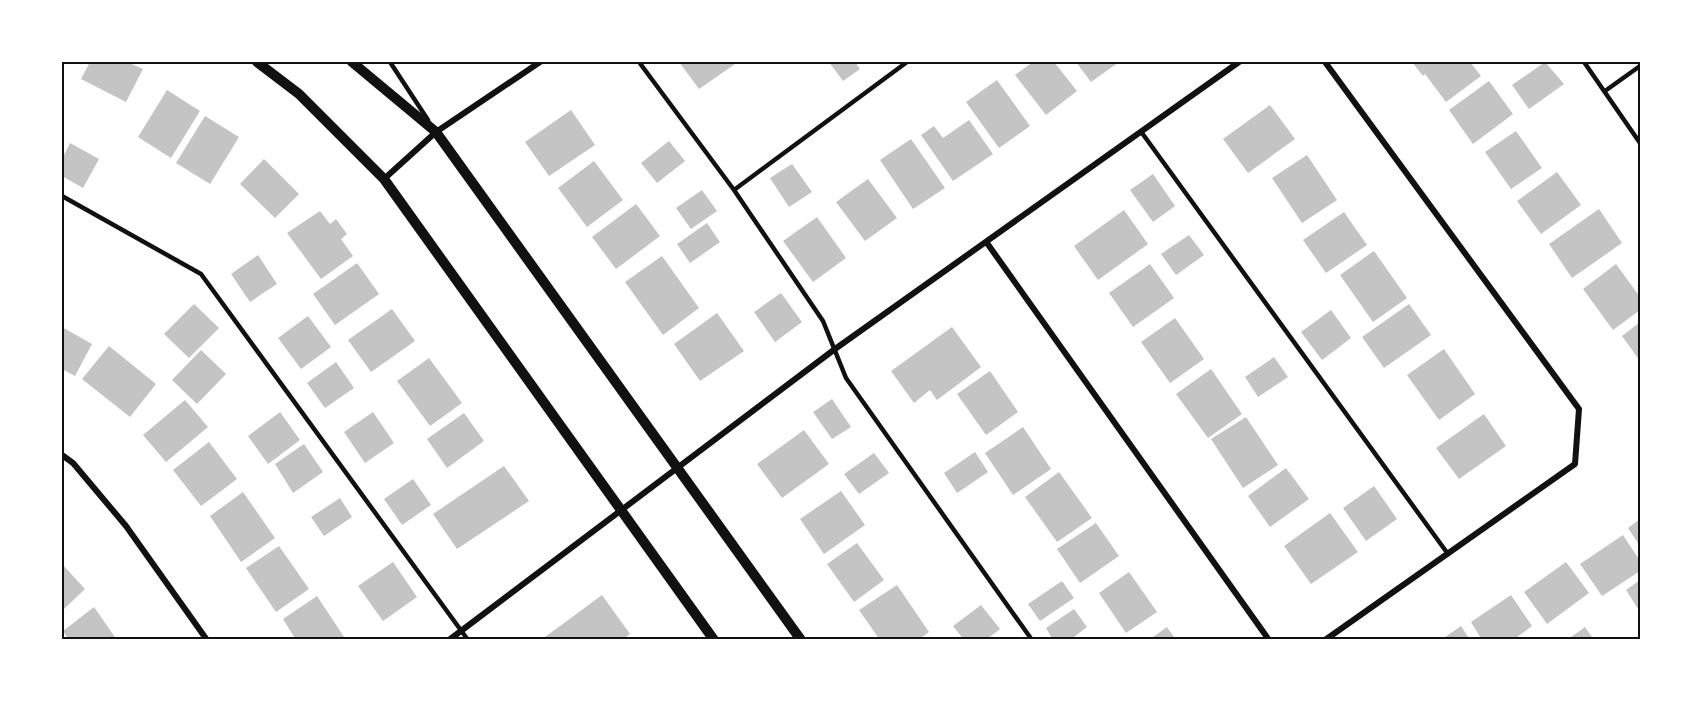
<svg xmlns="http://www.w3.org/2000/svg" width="1702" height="701" font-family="Arial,sans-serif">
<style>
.building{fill:#c4c4c4}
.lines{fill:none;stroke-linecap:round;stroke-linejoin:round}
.service{stroke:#111;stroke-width:4.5}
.minor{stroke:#111;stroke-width:6}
.tertiary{stroke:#111;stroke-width:10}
.neatline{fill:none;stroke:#111;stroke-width:2}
</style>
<rect width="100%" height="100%" fill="#fff"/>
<path class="building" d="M90,62H127L143,69L126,102L81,79Z
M679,62H738L699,89Z
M829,62H855L860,69L843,81Z
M1033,62H1054L1077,91L1046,115L1015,75Z
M1076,62H1119L1091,82Z
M1412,62H1470L1481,76L1446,102L1425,74L1423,76Z
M1545,62L1564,84L1529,109L1512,85Z
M997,80L1030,126L999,148L966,102Z
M1489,81L1513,114L1473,144L1449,110Z
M167,90L200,111L171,158L138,137Z
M1270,105L1295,139L1248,173L1223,139Z
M571,110L595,145L549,176L525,142Z
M205,116L239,137L210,184L176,163Z
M969,120L993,154L953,181L921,135L934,126L943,138Z
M1516,131L1542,168L1511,189L1485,152Z
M911,139L945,188L913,209L880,160Z
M669,141L685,161L657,183L641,163Z
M70,143L99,159L83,188L62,176V159Z
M1307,155L1337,200L1302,223L1272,178Z
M264,159L299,194L275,218L240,184Z
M594,161L623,200L587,227L558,188Z
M792,164L812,192L789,207L770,178Z
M1557,172L1581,205L1541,234L1517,201Z
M1153,174L1175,206L1153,222L1130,190Z
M868,179L897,218L865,241L836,202Z
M702,190L717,211L691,229L676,208Z
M636,204L660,236L616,269L592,237Z
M1599,209L1622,243L1572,278L1549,244Z
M1124,210L1148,244L1098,280L1074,246Z
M320,211L330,224L336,219L347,234L341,239L353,256L321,279L287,233Z
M1344,212L1367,245L1326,273L1303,240Z
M817,217L846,258L813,282L783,241Z
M707,223L720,242L690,263L677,244Z
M1189,235L1204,255L1176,275L1161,254Z
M1374,251L1407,298L1373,322L1340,275Z
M258,255L277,284L250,302L231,274Z
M662,256L699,308L663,335L625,282Z
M357,263L379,294L335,325L313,294Z
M1150,264L1174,298L1133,327L1109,293Z
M1616,264L1640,297V310L1613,330L1583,289Z
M781,293L802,322L775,342L754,312Z
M194,304L219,328L189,358L164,334Z
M1409,304L1431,335L1384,368L1362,337Z
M392,309L415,341L371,372L348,340Z
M1331,310L1351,338L1322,360L1301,332Z
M717,313L744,351L700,381L674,344Z
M308,316L331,347L301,369L278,338Z
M1175,318L1204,359L1170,383L1141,342Z
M1640,322V361L1622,336Z
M62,327L92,344L75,376L62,369Z
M952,327L981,367L937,400L930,390L914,403L891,371Z
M109,346L156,384L130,417L82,379Z
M1444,349L1475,394L1439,420L1407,375Z
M201,350L226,374L197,404L172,380Z
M1274,357L1288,377L1258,397L1245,377Z
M429,358L462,403L430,426L397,381Z
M336,362L354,388L325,408L307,383Z
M1211,369L1242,414L1208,438L1176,394Z
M990,371L1018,412L986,435L957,394Z
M832,399L851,427L832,439L813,412Z
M185,400L208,427L166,462L143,435Z
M280,412L300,440L268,464L248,436Z
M373,412L394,443L365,463L344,432Z
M464,413L484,441L447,468L427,439Z
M1484,414L1506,446L1459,479L1436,448Z
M1246,417L1278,465L1243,488L1211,439Z
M1023,427L1051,469L1013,495L985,453Z
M804,430L829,464L782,498L757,464Z
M209,442L237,479L201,506L173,470Z
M304,444L323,472L293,493L275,464Z
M975,452L988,472L957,493L944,473Z
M874,453L889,473L859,494L844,474Z
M504,466L529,501L457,549L433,514Z
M1286,468L1309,499L1270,527L1248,496Z
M1059,472L1092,518L1057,542L1025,497Z
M413,479L431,505L402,525L384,499Z
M1374,486L1397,519L1366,541L1343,508Z
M841,491L865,525L824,554L800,519Z
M243,492L275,538L241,562L210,516Z
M340,498L352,517L324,536L311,517Z
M1330,513L1358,552L1311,584L1284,546Z
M1640,519V546L1628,528Z
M1096,523L1119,556L1080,583L1057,549Z
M1623,535L1640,561V571L1602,596L1580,564Z
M857,543L884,580L854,602L827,564Z
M279,546L309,589L276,612L246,568Z
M393,562L417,597L383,621L358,586Z
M1566,562L1589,593L1547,624L1524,592Z
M62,564L85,589L62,611Z
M1129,572L1157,612L1126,633L1099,593Z
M1640,580V612L1626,590Z
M1062,581L1074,598L1040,621L1028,604Z
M897,585L929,632L918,640H880L859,610Z
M602,595L630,634L622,640H541Z
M1511,595L1532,626L1513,640H1482L1471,622Z
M317,596L346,640H296L283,619Z
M981,605L1000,629L986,640H964L953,626Z
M94,607L117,640H69L63,631Z
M1074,609L1087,627L1070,640H1053L1046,628Z
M1461,626L1470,640H1441Z
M1167,627L1176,640H1149Z
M1585,627L1594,640H1567Z"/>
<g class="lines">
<path class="service" d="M390,62L428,120
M639,62L734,190L823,321L846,378L1032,640
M1584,62L1640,143
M1605,91L1640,66
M1142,133L1448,554
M734,190L907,62
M62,196L201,274L468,640"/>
<path class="minor" d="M384,179L436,132L540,62
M987,243L1269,640
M62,455L73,463L126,526L207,640
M449,640L835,349L1239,62
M1325,640L1575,464L1579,409L1325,62"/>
<path class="tertiary" d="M257,62L299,94L384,179L714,640
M352,62L436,132L801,640"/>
</g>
<rect width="1702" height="701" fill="none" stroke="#ffffff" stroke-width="126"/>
<rect x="63" y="63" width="1576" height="575" class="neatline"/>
</svg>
